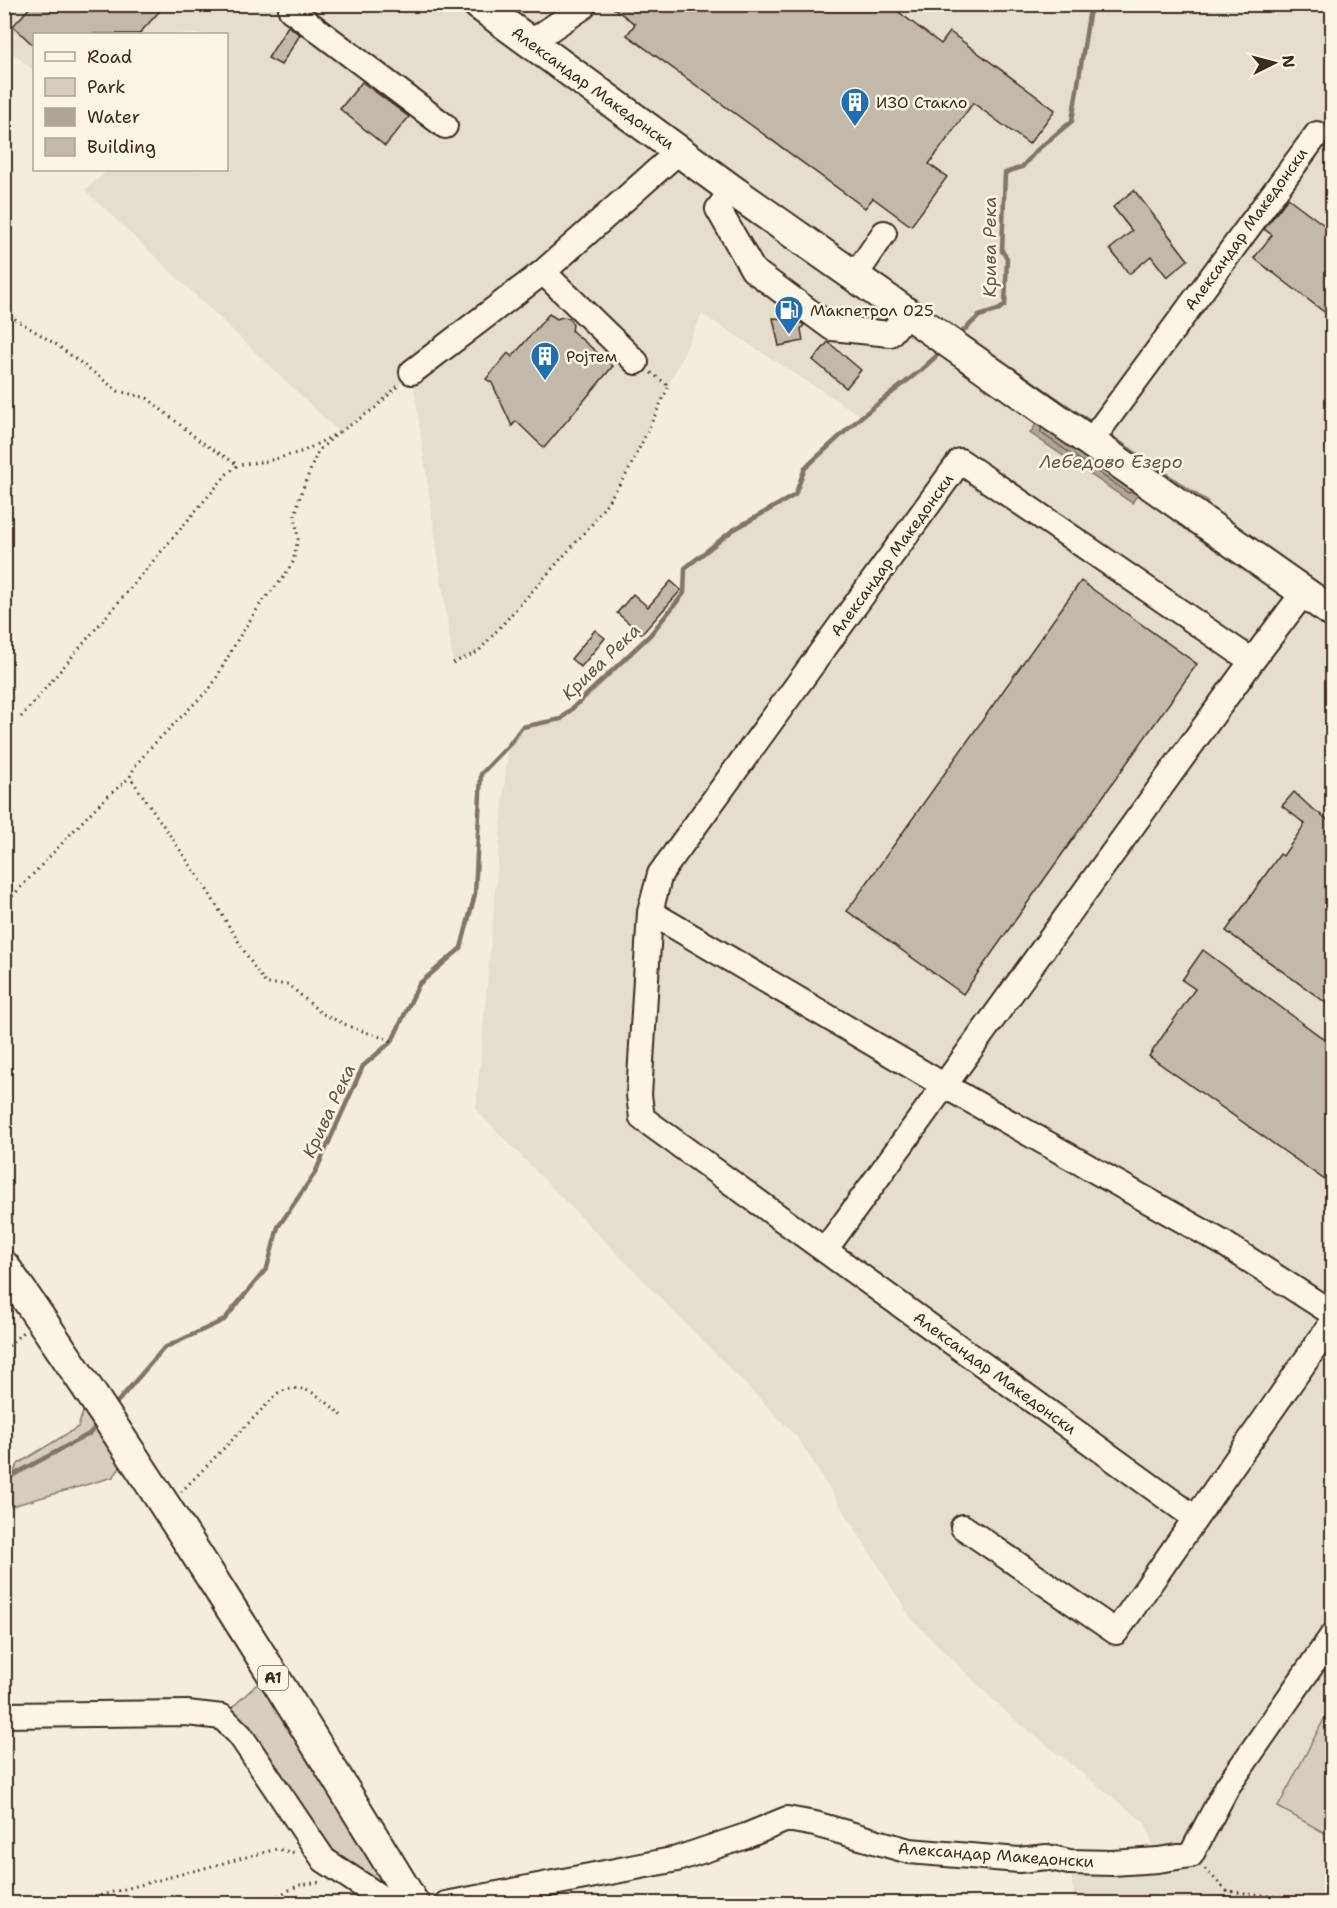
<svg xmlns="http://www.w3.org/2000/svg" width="1337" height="1908" font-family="'Shantell Sans',sans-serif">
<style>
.built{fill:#e5ddce}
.green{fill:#d6cdbd;stroke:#887c6e;stroke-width:1.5}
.water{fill:#b0a596;stroke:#817466;stroke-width:1.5}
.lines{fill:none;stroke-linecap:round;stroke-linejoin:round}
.shore{stroke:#6a5b4e;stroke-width:1.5}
.stream{stroke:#817466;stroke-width:4.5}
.building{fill:#c3b9aa;stroke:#3b2a1e;stroke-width:1.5}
.minor-casing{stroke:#3b2a1e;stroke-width:28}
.major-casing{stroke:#3b2a1e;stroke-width:34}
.path{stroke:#3b2a1e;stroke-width:3;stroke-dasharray:1.5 4.5;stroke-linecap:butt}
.minor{stroke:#fcf5e5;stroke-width:24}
.major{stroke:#fcf5e5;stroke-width:30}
.labels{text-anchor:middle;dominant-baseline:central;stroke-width:5;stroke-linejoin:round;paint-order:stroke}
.shield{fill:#fcf5e5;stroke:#75675a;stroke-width:1.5}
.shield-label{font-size:15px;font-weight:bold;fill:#3b2a1e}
.street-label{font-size:16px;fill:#3b2a1e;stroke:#fcf5e5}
.poi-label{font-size:16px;fill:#3b2a1e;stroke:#fcf5e5;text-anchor:start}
.water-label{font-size:18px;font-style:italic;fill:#645548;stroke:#fcf5e5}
</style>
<rect width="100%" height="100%" fill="#f4eddd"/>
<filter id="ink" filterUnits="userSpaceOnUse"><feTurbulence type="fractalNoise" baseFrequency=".0167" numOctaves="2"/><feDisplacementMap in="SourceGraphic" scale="12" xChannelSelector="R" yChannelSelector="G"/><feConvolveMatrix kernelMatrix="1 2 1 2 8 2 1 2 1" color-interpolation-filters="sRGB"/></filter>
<g filter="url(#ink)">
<path class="built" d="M5,4L1332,5V1903H1075L1069,1862L1158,1860L1145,1823L1009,1715L913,1621L797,1437L476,1110L508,746L522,727L561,719L650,635L684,593L685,568L733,530L795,495L805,468L861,416L702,314L628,472L594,522L478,652L453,663L412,373L375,408L339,432L85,190L108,170H226V34H34V71L5,46Z"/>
<path class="green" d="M90,1391L132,1453L113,1477L5,1508V1480L10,1477L19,1463L78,1427Z
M270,1672L414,1903L353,1879L222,1717Z
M1332,1704V1837L1278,1807Z"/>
<path class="water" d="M1014,368L1208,502L1191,526L1140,491L1132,503L1030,433L1039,420L998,391Z"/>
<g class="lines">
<path class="shore" d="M1041,427V433L1128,493L1132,492"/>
<path class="stream" d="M958,336L979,316L998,310L1005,305L1007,258L1002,251L1005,173L1022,167L1037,150L1072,121L1089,15L1093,4
M113,1407L164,1348L224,1320L267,1268L278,1227L315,1173L363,1066L392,1041L419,984L461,948L475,894L481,774L508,746L522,727L561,719L650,635L684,593L685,568L733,530L795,495L805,468L861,417L921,370L943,350
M4,1480L89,1434L99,1423"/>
</g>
<path class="building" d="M33,4H166L139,34H34V46L13,26Z
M608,4H888L941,44L950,32L1055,110L1029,144L973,103L929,164L947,177L911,226L873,198L865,208L627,35L635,24Z
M288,26L300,35L281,65L268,58Z
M362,82L409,117L385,146L340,109Z
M1134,190L1188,260L1167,277L1151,256L1129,274L1110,249L1132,231L1113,207Z
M1288,198L1332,231V318L1254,258L1272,235L1264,229Z
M549,314L557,319L562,317L569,318L573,325L572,331L613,366L544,448L516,421L512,426L492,383L486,379L508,353L512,357Z
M791,316L804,325L801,329L803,341L779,346L773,318L788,319Z
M828,342L861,370L846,388L813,360Z
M671,581L681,590L642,634L617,613L633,594L648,607Z
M1081,581L1197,664L963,994L847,911Z
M595,630L605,638L581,667L571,659Z
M1294,792L1308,805L1332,823V1007L1226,931L1280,854L1283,856L1305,824L1282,806Z
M1203,950L1332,1045V1185L1149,1056L1195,989L1182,980Z"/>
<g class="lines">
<g class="minor-casing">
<path id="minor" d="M296,4L291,10L445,126
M531,42L583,7
M732,190L718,209L753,270L832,328L890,334L908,313
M543,272L636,362
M855,276L884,233
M412,372L543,272L679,151
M1091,441L1317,134
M650,912L945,1086L1223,1243L1332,1313
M825,1250L1252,661L1304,592
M1195,1518L642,1118L639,1095L650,912L660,874L960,461L1252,661
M963,1527L1116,1632L1332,1323
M4,1715L187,1713L222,1717L240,1735L324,1860L386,1901L393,1904
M446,1904L677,1859L746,1836L787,1819L815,1824L909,1851L1019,1860L1047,1857L1069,1862L1112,1863L1158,1860L1191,1855L1227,1787L1332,1636"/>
</g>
<g class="major-casing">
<path id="major" d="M478,4L732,190L1332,612
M4,1266C149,1474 283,1688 414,1904"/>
</g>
<path class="path" d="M4,314H7L57,345L118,391L147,398L200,441L238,465
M339,432L318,451L301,493L295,515L298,539L293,562L283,578L261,603L238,639L212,686L150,748L135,766L130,777L204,885L249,959L266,984H288L321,1013L351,1027L392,1041
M340,432L375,408L398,386
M453,663L478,652L594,522L628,472L669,386L650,372
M21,717L227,474L238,465L268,461L304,451L334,435
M4,905L97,806L130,777
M4,1350L23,1332
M181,1492L278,1393C307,1379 324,1401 345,1418
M1205,1869L1227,1891L1332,1903
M1227,1891L1231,1904
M41,1904L94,1897L277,1849L296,1853
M262,1904L299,1885L321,1882"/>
<use href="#minor" class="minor"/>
<use href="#major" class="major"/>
</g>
</g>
<defs>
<g id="building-pin" transform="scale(1.5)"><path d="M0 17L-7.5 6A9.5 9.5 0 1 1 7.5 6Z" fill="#1f6fb2" stroke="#fcf5e5"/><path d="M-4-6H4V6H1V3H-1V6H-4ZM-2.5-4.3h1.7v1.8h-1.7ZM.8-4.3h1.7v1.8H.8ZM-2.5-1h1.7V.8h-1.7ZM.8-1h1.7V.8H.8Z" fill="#fff"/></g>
<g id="fuel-pin" transform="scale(1.5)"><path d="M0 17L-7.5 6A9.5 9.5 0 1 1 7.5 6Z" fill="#1f6fb2" stroke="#fcf5e5"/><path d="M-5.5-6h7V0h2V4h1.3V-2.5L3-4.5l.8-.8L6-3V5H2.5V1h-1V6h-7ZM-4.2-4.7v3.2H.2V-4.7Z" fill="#fff"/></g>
</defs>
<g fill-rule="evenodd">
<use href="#building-pin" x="855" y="102"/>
<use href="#fuel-pin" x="789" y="310"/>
<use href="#building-pin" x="545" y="356"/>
</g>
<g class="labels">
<rect class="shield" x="258" y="1666" width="30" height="24" rx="4.5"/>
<g class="shield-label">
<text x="273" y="1678">A1</text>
</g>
<g class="street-label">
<text transform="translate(593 88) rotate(36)">Александар Македонски</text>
<text transform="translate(1246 229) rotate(-54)">Александар Македонски</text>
<text transform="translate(892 555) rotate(-54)">Александар Македонски</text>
<text transform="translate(995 1373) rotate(36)">Александар Македонски</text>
<text transform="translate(996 1855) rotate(4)">Александар Македонски</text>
</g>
<g class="poi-label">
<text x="876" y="102">ИЗО Стакло</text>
<text x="810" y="310">Макпетрол 025</text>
<text x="566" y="356">Ројтем</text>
</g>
<g class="water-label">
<text transform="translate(990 247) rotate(-90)">Крива Река</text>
<text x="1111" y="462">Лебедово Езеро</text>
<text transform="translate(601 662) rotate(-44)">Крива Река</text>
<text transform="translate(329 1111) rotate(-65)">Крива Река</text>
</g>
</g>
<rect width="1337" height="1908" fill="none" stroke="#fcf5e5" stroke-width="24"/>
<rect x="12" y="12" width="1313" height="1884" fill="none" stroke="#3b2a1e" stroke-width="2" filter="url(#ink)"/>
<rect x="33" y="33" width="195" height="138" fill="#fcf5e5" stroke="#afa495" stroke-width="1.5"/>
<rect x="45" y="52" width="30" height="9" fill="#fcf5e5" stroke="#afa495" stroke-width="1.5"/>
<text x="87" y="63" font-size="18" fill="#3b2a1e">Road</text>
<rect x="45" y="78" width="30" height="18" fill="#d6cdbd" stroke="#afa495" stroke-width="1.5"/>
<text x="87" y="93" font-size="18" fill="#3b2a1e">Park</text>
<rect x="45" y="108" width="30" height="18" fill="#b0a596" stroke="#afa495" stroke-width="1.5"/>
<text x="87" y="123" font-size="18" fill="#3b2a1e">Water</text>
<rect x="45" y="138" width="30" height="18" fill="#c3b9aa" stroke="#afa495" stroke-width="1.5"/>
<text x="87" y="153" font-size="18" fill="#3b2a1e">Building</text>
<g transform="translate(1274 63) rotate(84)" stroke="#fcf5e5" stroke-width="4.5" paint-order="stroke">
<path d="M0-4.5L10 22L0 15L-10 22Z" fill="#3b2a1e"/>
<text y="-9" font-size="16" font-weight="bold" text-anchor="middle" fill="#3b2a1e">N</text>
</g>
</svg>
